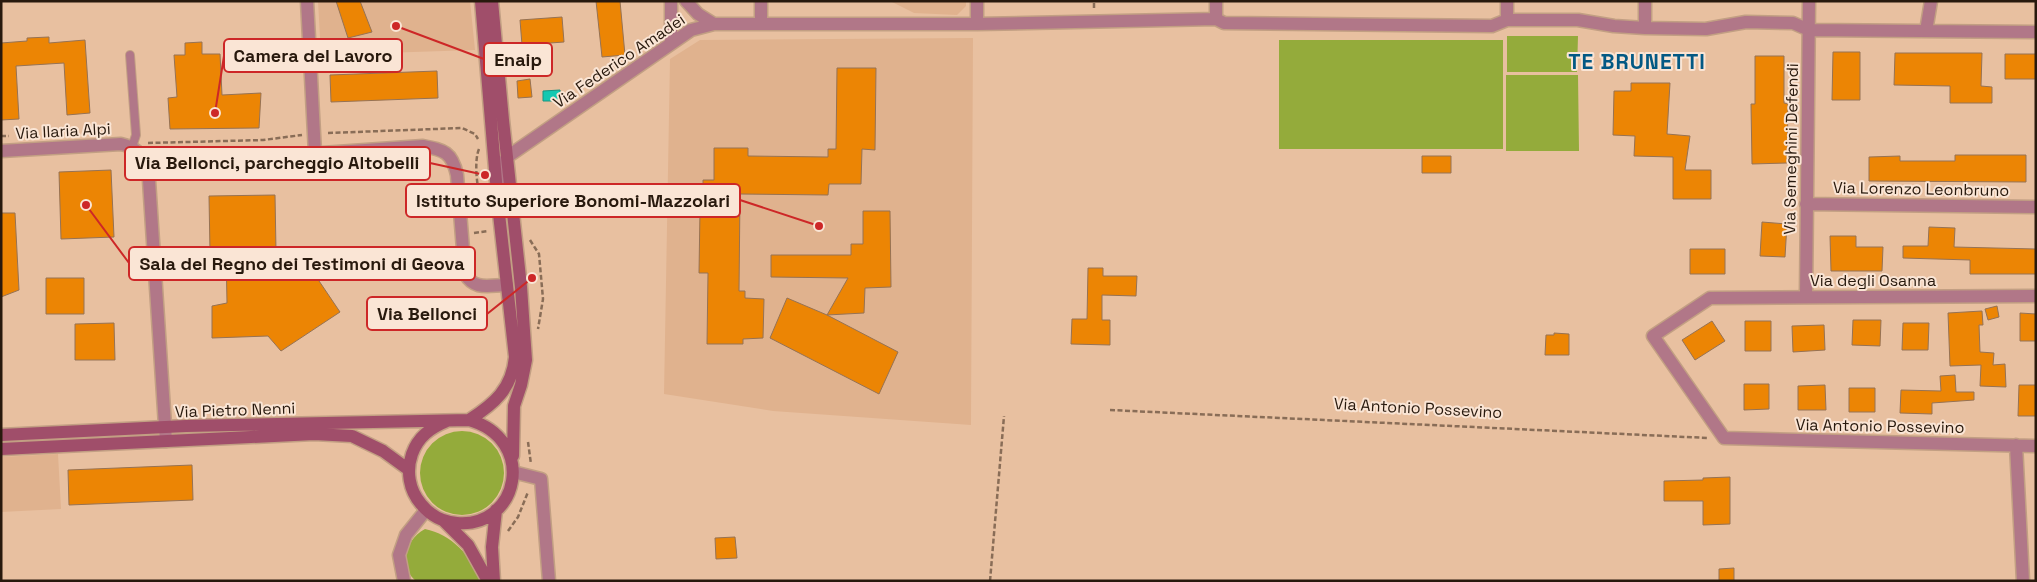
<svg xmlns="http://www.w3.org/2000/svg" width="2037" height="582" font-family="'Space Grotesk',sans-serif">
<style>
.built{fill:#e0b28e}
.green{fill:#94ab3b}
.water{fill:#14c8b1;stroke:#1a9480}
.building{fill:#ec8504;stroke:#967254}
.lines{fill:none;stroke-linecap:round;stroke-linejoin:round}
.lane-casing{stroke:#c29f83;stroke-width:10}
.street-casing{stroke:#c29f83;stroke-width:15}
.secondary-casing{stroke:#c29f83;stroke-width:15}
.path{stroke:#896d57;stroke-width:2.5;stroke-dasharray:5 2.5;stroke-linecap:butt}
.lane{stroke:#b17788;stroke-width:8}
.street{stroke:#b17788;stroke-width:12}
.secondary{stroke:#a04e6a;stroke-width:12}
.labels{text-anchor:middle;dominant-baseline:central;stroke-width:4;stroke-linejoin:round;paint-order:stroke}
.street-label{font-size:16px;fill:#28190d;stroke:#fae5d5}
.district-label{font-size:21px;font-weight:bold;letter-spacing:1px;fill:#035984;stroke:#fae5d5}
.leader{fill:none;stroke:#cd2727;stroke-width:2}
.callout-dot{fill:#cd2727;stroke:#fae5d5;stroke-width:2}
.callout{fill:#fae5d5;stroke:#cd2727;stroke-width:2}
.callout-label{font-size:18px;text-anchor:middle;font-weight:bold;fill:#28190d}
</style>
<rect width="100%" height="100%" fill="#e8c0a0"/>
<path class="built" d="M318,1H470L475,50L321,55Z
M890,1H966V6L957,15L914,13Z
M973,38L971,425L773,411L664,394L670,59L700,40Z
M58,454L61,509L1,512V457Z"/>
<path class="green" d="M1507,36H1578L1577,72H1507Z
M1279,40H1503V149H1279Z
M1506,75H1578L1579,151H1506Z
M420 473a42 42 0 1 1 84 0a42 42 0 1 1-84 0Z
M425,529C451,534 472,556 480,581H416C398,567 406,538 425,529Z"/>
<path class="water" d="M560,90L561,101H543V91Z"/>
<path class="building" d="M336,1H360L372,32L348,38Z
M596,1H620L625,55L602,57Z
M562,17L564,42L522,45L520,20Z
M49,37V43L85,40L90,113L67,115L64,63L16,66L19,119L1,120V43L27,41V38Z
M202,42V54H220L222,95L261,93L259,128L170,129L168,98L177,97L174,55H185V43Z
M1833,52H1860V100H1832Z
M1895,53H1982L1981,86L1992,87V103H1950V86L1894,85Z
M2005,54H2036V79H2005Z
M1755,56H1784V103L1788,104L1787,163L1752,164L1751,104H1755Z
M837,68H876L875,150L862,149L861,184H829L828,195L740,194L739,291H745V298L764,299L763,338L743,339V344H707L708,273H699L700,210H703V180H714V148H748V156L828,157V149H836Z
M437,71L438,98L331,102L330,75Z
M530,79L532,97L518,98L517,81Z
M1631,83H1670L1667,134L1690,136L1685,170H1711V199H1673V157L1634,156L1635,136L1613,135L1614,91H1631Z
M1955,155H2026V182L1869,181V157L1900,156V161H1955Z
M1422,156H1451V173H1422Z
M111,170L114,237L61,239L59,172Z
M275,195L276,251L286,250L295,264L302,261L315,275L340,312L281,351L268,336L212,338V306L227,303L226,252H210L209,196Z
M863,211H890L891,287L865,288L864,313L827,315L848,278L771,277V255H851V244H863Z
M1,213H15L19,290L1,297Z
M1762,222L1787,224L1785,257L1760,256Z
M1929,227L1955,228L1954,247L2036,249V274H1970V260L1903,258V246H1928Z
M1830,236H1856V247H1883L1882,271H1831Z
M1690,249H1725V274H1690Z
M1088,268H1103V276H1137L1136,296L1102,295V320H1110V345L1071,344L1072,319H1087Z
M46,278H84V314H46Z
M787,298L827,315L898,352L879,394L770,338Z
M1997,306L1999,317L1988,320L1985,309Z
M1982,311L1983,325H1979L1980,352L1994,353L1993,365L2005,364L2006,387L1980,386L1981,365L1950,366L1948,313Z
M2020,313L2036,314V341H2020Z
M1853,320H1881L1880,346L1852,345Z
M1712,321L1725,341L1695,360L1682,340Z
M1745,321H1771V351H1745Z
M114,323L115,360H75V324Z
M1903,323H1929L1928,350H1902Z
M1824,325L1825,350L1793,352L1792,326Z
M1554,333L1569,334V355H1545L1546,335H1554Z
M1955,375L1956,392H1974V400L1932,403V414L1900,413L1901,390L1941,391L1940,376Z
M1744,384H1769V409L1744,410Z
M1825,385L1826,410H1798V386Z
M2019,385H2036V416H2018Z
M1849,388H1875V412H1849Z
M192,465L193,500L69,505L68,470Z
M1730,477V524L1703,525V501H1664V481L1703,480V478Z
M735,537L737,558L716,559L715,538Z
M1734,568V581H1719V569Z"/>
<g class="lines">
<g class="lane-casing">
<path id="lane" d="M130,55L136,135L132,147"/>
</g>
<g class="street-casing">
<path id="street" d="M307,1L315,153
M671,1V44
M686,1L698,14L714,24
M761,1V24
M1216,1V19
M1645,1V28
M1507,20V1
M977,24V1
M1926,31L1931,1
M1,151L121,144C134,147 141,153 148,165L166,441
M148,165L423,146C444,150 452,152 457,175L465,274C475,291 489,285 507,285
M499,203L503,189L501,167L507,157L691,30L714,24H977L1216,19L1224,23L1492,26L1507,20H1578L1614,26L1645,28L1706,29L1746,22L1793,23L1809,30L2036,32
M1806,204L2036,207
M1806,296L1809,1
M2036,296L1710,298L1653,336L1724,438L2036,446
M2016,445L2023,581
M513,472L541,479L549,581
M404,581L399,555L406,535L426,510"/>
</g>
<g class="secondary-casing">
<path id="secondary" d="M492,1L503,120L521,287L526,360L521,385L514,406L513,456
M469,420C494,404 512,389 515,357L498,205L481,1
M1,435L186,426L469,420C537,439 520,528 457,523C442,522 430,515 421,504C409,490 406,471 412,454C418,437 430,428 447,421
M1,449L314,434L352,436L383,451L409,470
M444,521L468,545L488,581
M494,581L492,547L496,510"/>
</g>
<path class="path" d="M1094,8V1
M328,133L462,128L475,134L478,139
M1,136H9
M148,143L263,140L302,135
M479,149C473,163 478,197 484,211
M474,233L488,231
M530,240L539,254L543,299L538,329
M1110,410L1708,438
M528,442L531,464
M508,531L518,517L528,492
M990,581L1004,416"/>
<use href="#lane" class="lane"/>
<use href="#street" class="street"/>
<use href="#secondary" class="secondary"/>
</g>
<g class="labels">
<g class="street-label">
<text transform="translate(619 61) rotate(-34)">Via Federico Amadei</text>
<text transform="translate(63 131) rotate(-3)">Via Ilaria Alpi</text>
<text transform="translate(1791 149) rotate(-89)">Via Semeghini Defendi</text>
<text transform="translate(1921 189) rotate(1)">Via Lorenzo Leonbruno</text>
<text x="1873" y="280">Via degli Osanna</text>
<text transform="translate(1418 408) rotate(3)">Via Antonio Possevino</text>
<text transform="translate(235 410) rotate(-2)">Via Pietro Nenni</text>
<text transform="translate(1880 426) rotate(1)">Via Antonio Possevino</text>
</g>
<g class="district-label">
<text x="1637" y="61">TE BRUNETTI</text>
</g>
</g>
<path class="leader" d="M215 113L224 56M396 26L484 59M485 175L430 163M819 226L740 200M86 205L129 263M532 278L487 314"/>
<g class="callout-dot">
<circle cx="215" cy="113" r="5"/>
<circle cx="396" cy="26" r="5"/>
<circle cx="485" cy="175" r="5"/>
<circle cx="819" cy="226" r="5"/>
<circle cx="86" cy="205" r="5"/>
<circle cx="532" cy="278" r="5"/>
</g>
<g class="callout">
<rect x="224" y="39" width="178" height="33" rx="5"/>
<rect x="484" y="43" width="68" height="33" rx="5"/>
<rect x="125" y="147" width="305" height="33" rx="5"/>
<rect x="406" y="184" width="334" height="33" rx="5"/>
<rect x="129" y="247" width="346" height="33" rx="5"/>
<rect x="367" y="297" width="120" height="33" rx="5"/>
</g>
<g class="callout-label">
<text x="313" y="62">Camera del Lavoro</text>
<text x="518" y="66">Enaip</text>
<text x="277" y="169">Via Bellonci, parcheggio Altobelli</text>
<text x="573" y="207">Istituto Superiore Bonomi-Mazzolari</text>
<text x="302" y="270">Sala del Regno dei Testimoni di Geova</text>
<text x="427" y="320">Via Bellonci</text>
</g>
<rect width="2037" height="582" fill="none" stroke="#28190d" stroke-width="5"/>
</svg>
